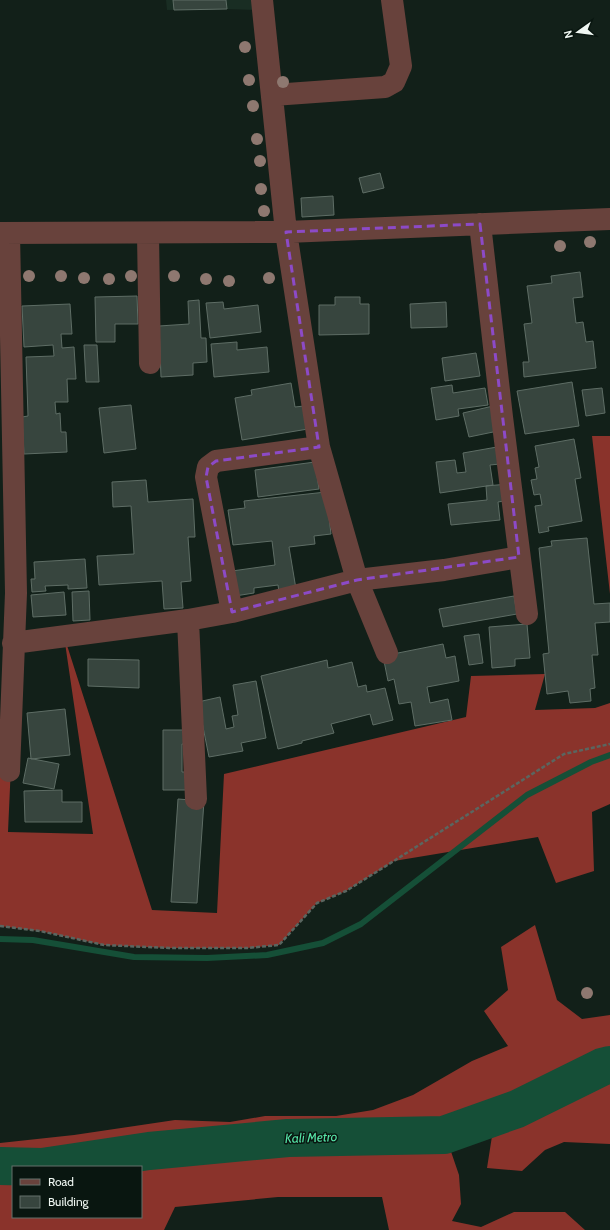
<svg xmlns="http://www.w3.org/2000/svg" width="610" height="1230" font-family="Cabin,sans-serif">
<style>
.built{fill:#192d23}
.forest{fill:#8a332b;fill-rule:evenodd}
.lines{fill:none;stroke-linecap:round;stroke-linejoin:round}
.stream{stroke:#154f37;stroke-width:6}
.river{stroke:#154f37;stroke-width:38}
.building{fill:#37453e;stroke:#5e6d65}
.path{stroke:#5a6660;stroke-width:2.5;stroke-dasharray:4 2;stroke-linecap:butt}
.minor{stroke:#68423c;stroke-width:22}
.tree{fill:#8e7870}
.marked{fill:none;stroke:#8c4ac7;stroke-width:3;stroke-dasharray:8 5;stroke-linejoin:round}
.labels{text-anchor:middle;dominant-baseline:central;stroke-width:3;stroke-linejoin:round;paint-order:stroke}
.water-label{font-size:13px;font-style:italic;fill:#56e5a8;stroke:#091610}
</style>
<rect width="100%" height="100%" fill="#122019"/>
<path class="built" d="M166,0H257L258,10L226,9L167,10Z"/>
<path class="forest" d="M592,436H610V594Z
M64,636L152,910L217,913L224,774L466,717L471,676L545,674L535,710L595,708L610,703V804L592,812L594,871L556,883L538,837L394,861L346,891L317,903L279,945L247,948H169L104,945L40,931L0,926V743H12L8,832L93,834Z
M535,925L557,1000L582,1019L610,1015V1144L564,1142L545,1150L522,1171L487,1168L495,1117L445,1134L459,1175L461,1204L452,1221L481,1227L514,1212H565L585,1230H389L382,1197H278L175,1207L164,1230H0V1143L74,1135L175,1120L230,1122L265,1116H336L373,1110L413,1095L472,1061L508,1046L484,1011L508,990L501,947ZM13,1167H141V1217H13Z"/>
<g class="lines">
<path class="stream" d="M0,939L33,940L134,957L207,958L267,955L323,943L361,924L527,795L591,762L610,755"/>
<path class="river" d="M0,1166L42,1167L149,1151L288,1138L444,1135L517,1109L602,1067L610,1065"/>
</g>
<path class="building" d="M173,0H226L227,9L174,10Z
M380,173L384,188L363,193L359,178Z
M333,196L334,215L302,217L301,198Z
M580,272L583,297L573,298L576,323L583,322L586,342L593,341L596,368L524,377L523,362H529L524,324L532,323L527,286L552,283L551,276Z
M137,296L138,324H115V342H96L95,297Z
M335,297H360V304H369V334L319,335V305H335Z
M199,300L201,338H206L207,362L193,363V375L161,377L159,326L189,324L188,301Z
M223,302L224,309L258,305L261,332L210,338L206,303Z
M446,302L447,327L411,328L410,304Z
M70,304L72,334H61L62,348L74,347L76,379H67L68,402H55L56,414L60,413L61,432H66L67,452L24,454L22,417L28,416L26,357L54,356L53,345L24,347L22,306Z
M237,342V350L267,347L269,372L214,377L211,344Z
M84,345H97L99,382H86Z
M476,353L480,376L445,381L442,358Z
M572,382L579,426L525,434L517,391Z
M291,383L295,407L304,406L308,429L242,440L235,398L252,395L251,390Z
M452,385L453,393L485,388L488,405L458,409L459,416L436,420L431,388Z
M602,388L605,413L586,416L582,390Z
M131,405L136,449L104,453L99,408Z
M493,406L498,431L469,437L463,413Z
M574,439L581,478L575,479L582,521L548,527L549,531L539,533L535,506L542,505L540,494L534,495L531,480L537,479L535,468L539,467L535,446Z
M497,447L500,464L490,465L493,485L440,493L436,462L455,460L457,473L466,472L463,453Z
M315,462L319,489L258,497L255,470Z
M146,480L148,502L193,499L195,537H188L191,581L181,582L183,608L164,609L162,581L99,585L97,556L134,554L131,506L113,507L112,482Z
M508,484L510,500L498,502L500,520L451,525L448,504L487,500L486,486Z
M326,492L331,534L314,536L315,544L289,547L296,589L279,592L278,585L254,588V593L235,596L232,571L275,565L272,541L233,545L228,510L245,508L244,501Z
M587,538L594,604L610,603V622L595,623L598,655H592L595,688L590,689L591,701L570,703L568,691L547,694L543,654L549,653L539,548L552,546L551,541Z
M85,559L87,588L68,589V585L45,586L46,591L32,592L31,579H35L34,562Z
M89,591L90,620L73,621L72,592Z
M64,592L66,615L33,617L31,595Z
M514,596L517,614L443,627L439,609Z
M527,624L530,658L515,659V666L492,668L489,627Z
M479,634L483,663L469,665L464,636Z
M443,644L446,658L455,656L459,681L427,687L430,703L448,699L452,720L415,726L411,702L399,704L394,679L388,681L383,656Z
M88,659L139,660V688L88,686Z
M327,660L328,668L352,662L358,687L366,685L367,692L385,688L393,720L373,725L370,714L331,724L334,733L302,741V743L278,749L261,676Z
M256,681L266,738L241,743L243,751L209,757L198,702L220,697L226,729L234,727L232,716L238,715L233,685Z
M65,709L70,755L31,759L27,713Z
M163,730H189V745L182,744V772H188V790H163Z
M28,758L59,764L54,789L23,783Z
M62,790V802H82V822H25L24,791Z
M178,799L204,801L197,903L171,902Z"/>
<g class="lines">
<path class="path" d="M0,926L40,931L104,945L169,948H247L279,945L317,903L346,891L564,754L610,744"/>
<path class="minor" d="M262,0L286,232L319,447L357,580L387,653
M273,95L385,87L394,82L401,66L392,0
M480,224L502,417L527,614
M0,233L286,232L610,219
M148,234L150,363
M232,612L206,477L208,467L216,461L319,447
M188,620L196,799
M13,643L188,620L232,612L357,580L444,570L519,557
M9,771L16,593L9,233"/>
</g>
<g class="tree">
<circle cx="245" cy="47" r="6"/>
<circle cx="249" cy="80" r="6"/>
<circle cx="283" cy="82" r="6"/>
<circle cx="253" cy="106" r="6"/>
<circle cx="257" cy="139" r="6"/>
<circle cx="260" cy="161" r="6"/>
<circle cx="261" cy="189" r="6"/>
<circle cx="264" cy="211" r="6"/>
<circle cx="590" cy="242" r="6"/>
<circle cx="560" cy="246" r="6"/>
<circle cx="29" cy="276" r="6"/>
<circle cx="61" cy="276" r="6"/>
<circle cx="131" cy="276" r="6"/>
<circle cx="174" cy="276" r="6"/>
<circle cx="84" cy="278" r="6"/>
<circle cx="269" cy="278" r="6"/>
<circle cx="109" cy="279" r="6"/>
<circle cx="206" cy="279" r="6"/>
<circle cx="229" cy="281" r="6"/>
<circle cx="587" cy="993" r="6"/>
</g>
<path class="marked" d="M480,224L519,557L357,580L232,612L206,477L208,467L216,461L319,447L286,232Z"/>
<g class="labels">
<g class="water-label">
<text transform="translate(311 1137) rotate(-2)">Kali Metro</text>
</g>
</g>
<rect x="12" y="1166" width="130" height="52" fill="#091610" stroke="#65706a"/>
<rect x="20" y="1179" width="20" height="6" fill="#68423c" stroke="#65706a"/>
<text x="48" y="1186" font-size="12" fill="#eff7f2">Road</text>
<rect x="20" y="1196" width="20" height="12" fill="#37453e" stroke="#65706a"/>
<text x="48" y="1206" font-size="12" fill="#eff7f2">Building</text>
<g transform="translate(578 32) rotate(256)" stroke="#091610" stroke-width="3" paint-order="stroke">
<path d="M0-3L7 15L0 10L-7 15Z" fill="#eff7f2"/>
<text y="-6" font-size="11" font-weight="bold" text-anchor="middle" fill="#eff7f2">N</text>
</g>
</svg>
